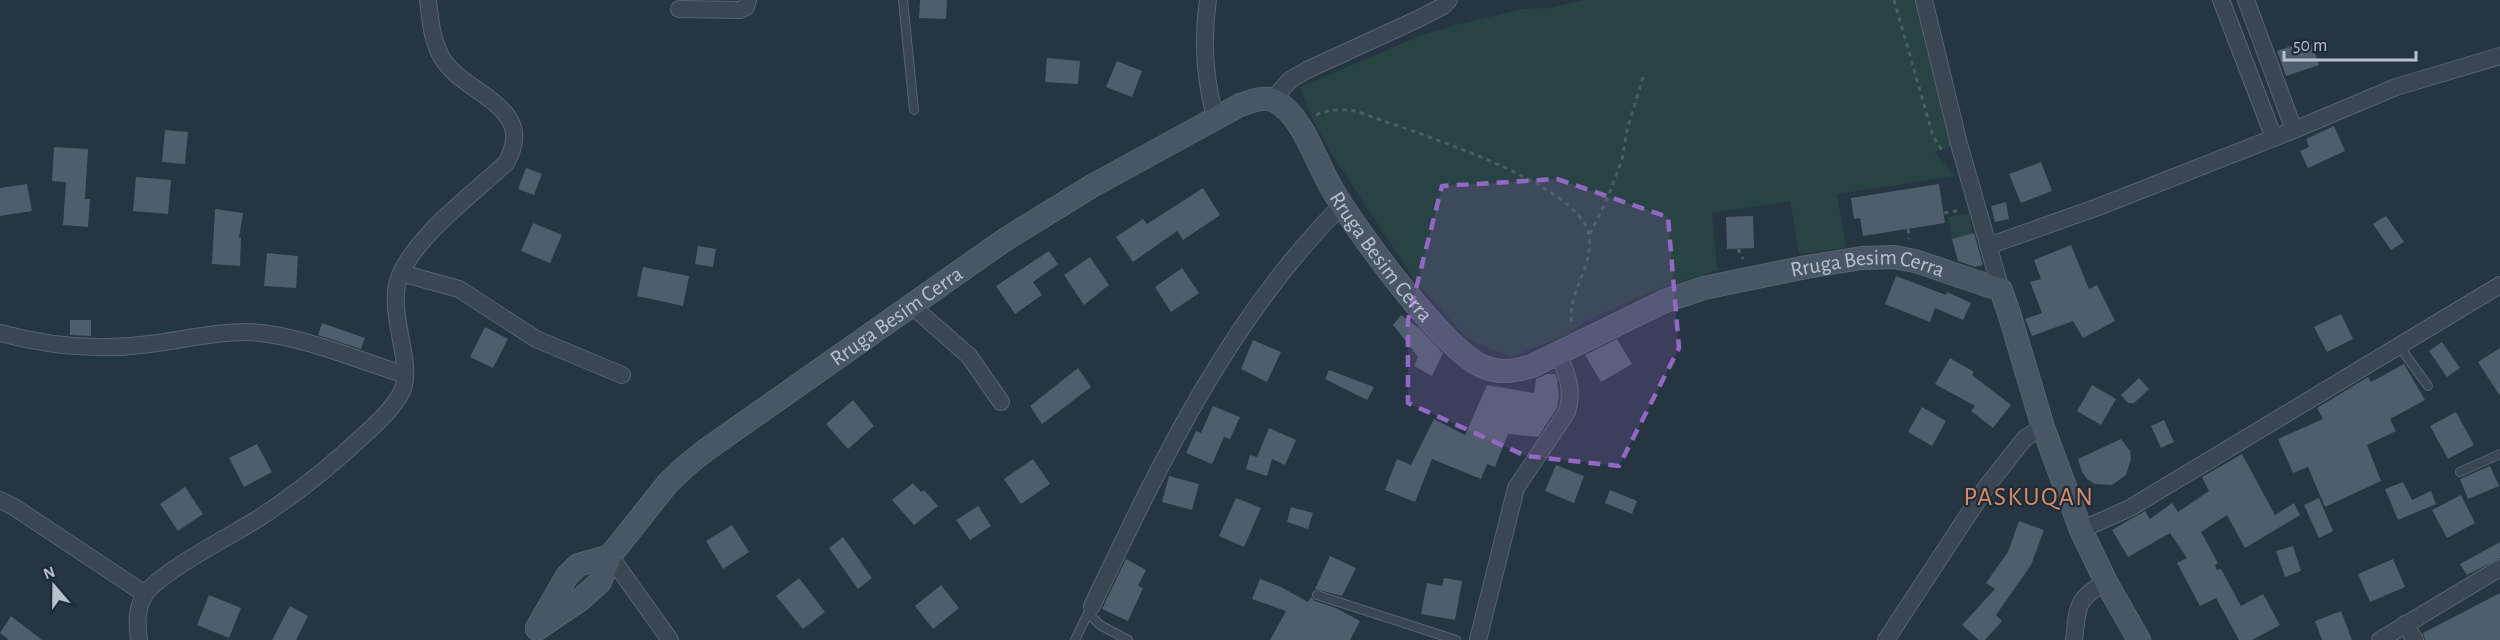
<svg xmlns="http://www.w3.org/2000/svg" width="2500" height="640" font-family="'Alegreya Sans',sans-serif">
<style>
.green{fill:#284343}
.building{fill:#4f5e6d}
.lines{fill:none;stroke-linecap:round;stroke-linejoin:round}
.lane-casing{stroke:#58646f;stroke-width:10}
.street-casing{stroke:#58646f;stroke-width:18}
.secondary-casing{stroke:#58646f;stroke-width:24}
.path{stroke:#465f5f;stroke-width:3;stroke-dasharray:4.5 4.5;stroke-linecap:butt}
.lane{stroke:#3a4652;stroke-width:8}
.street{stroke:#3a4652;stroke-width:16}
.secondary{stroke:#485665;stroke-width:22}
.marked{fill:#9368c4;fill-opacity:0.2;stroke:#9368c4;stroke-width:4.5;stroke-dasharray:12 8;stroke-linejoin:round}
.labels{text-anchor:middle;dominant-baseline:central;stroke-width:4.5;stroke-linejoin:round;paint-order:stroke}
.street-label{font-size:22px;fill:#b7c1cc;stroke:#1f2b37}
.quarter-label{font-size:26px;letter-spacing:1.5px;fill:#d88c66;stroke:#1f2b37}
</style>
<rect width="100%" height="100%" fill="#263542"/>
<path class="green" d="M1584,0H1924L1959,144L1935,152L1955,176L1837,194L1846,248L1799,254L1790,201L1712,213L1717,270L1652,291L1584,322L1566,335L1511,357L1468,339L1416,282L1331,153L1312,118L1300,87L1420,36L1459,24L1523,9L1548,8Z
M1969,213L1973,234L1952,239L1948,217Z"/>
<path class="building" d="M920,0H947L946,19L919,18Z
M2310,40L2319,65L2286,76L2277,51Z
M1047,58L1080,61L1078,84L1045,82Z
M1117,61L1142,71L1132,97L1106,87Z
M2334,126L2345,151L2308,168L2300,151L2309,147L2306,139Z
M165,130L188,132L185,164L162,162Z
M54,147L88,149L85,199H90L88,227L63,225L66,182L52,181Z
M2041,162L2052,191L2021,203L2009,174Z
M526,168L542,174L534,195L518,189Z
M136,177L171,180L168,214L133,211Z
M27,184L32,211L0,216V188Z
M1939,184L1945,223L1863,236L1860,218L1854,219L1851,198Z
M1203,188L1220,215L1183,240L1177,231L1133,262L1116,237L1143,219L1147,224Z
M2006,202L2009,219L1995,222L1991,206Z
M215,209L243,213L239,238H241L240,266L212,264Z
M1753,216L1754,248L1727,249L1726,217Z
M2386,216L2404,242L2391,250L2373,224Z
M533,223L562,235L550,263L521,251Z
M1974,233L1983,265L1975,267L1958,261L1952,239Z
M2071,245L2089,289L2097,285L2115,321L2083,338L2073,321L2032,336L2025,319L2042,313L2030,282L2041,279L2034,260Z
M698,246L716,249L713,267L695,264Z
M1049,251L1058,264L1033,282L1042,295L1015,314L996,286Z
M267,253L298,256L296,288L264,286Z
M1090,257L1109,285L1084,305L1064,275Z
M643,267L689,276L683,306L637,296Z
M1182,268L1199,293L1171,312L1155,287Z
M1896,276L1946,295L1947,292L1971,303L1963,320L1935,308L1930,322L1885,304Z
M2341,314L2353,339L2327,352L2314,327Z
M1401,315L1419,328L1443,353L1432,376L1414,366L1418,357L1393,325Z
M70,320H91V336L70,335Z
M322,323L365,338L361,349L318,335Z
M485,327L508,339L493,368L470,357Z
M1617,339L1632,364L1601,382L1585,355Z
M1253,340L1281,352L1267,382L1241,369Z
M2442,342L2460,368L2447,377L2429,351Z
M2500,348V396L2478,362Z
M1950,358L1974,372L1972,375L2011,405L1993,428L1971,411L1975,406L1935,384Z
M2404,364L2425,400L2390,419L2396,431L2367,445L2381,481L2325,507L2308,467L2293,473L2278,439L2323,419L2317,408L2368,377L2371,382Z
M1078,368L1091,387L1042,424L1030,406Z
M1329,370L1374,387L1367,400L1325,379Z
M1547,374H1555L1557,378L1559,396L1557,408L1538,437L1508,434L1495,467L1487,464L1481,479L1432,459L1415,502L1385,490L1397,459L1411,465L1434,419L1465,435L1487,385L1534,393L1536,379Z
M2139,378L2149,389L2134,403H2128L2121,395Z
M2092,385L2116,399L2101,425L2077,411Z
M853,400L874,426L848,449L826,424Z
M1213,406L1240,417L1230,439L1224,437L1212,464L1186,453L1196,431L1201,433Z
M1922,407L1946,421L1932,446L1908,432Z
M2456,412L2474,445L2448,459L2430,426Z
M2164,420L2174,442L2161,448L2151,426Z
M1269,428L1296,440L1285,465L1272,459L1267,476L1246,469L1250,455L1257,457Z
M2121,439L2130,451L2131,459L2126,475L2112,485L2095,484L2087,479L2082,472L2078,459Z
M257,444L272,472L244,487L229,458Z
M2242,454L2275,515L2294,503L2300,515L2245,548L2227,515L2201,532L2218,563L2215,565L2217,570L2221,569L2241,606L2263,594L2280,625L2252,640H2239L2216,598L2200,606L2177,563L2187,558L2170,533L2128,557L2112,530L2145,511L2150,519L2172,503L2178,512L2209,491L2202,477Z
M1033,459L1050,484L1021,504L1004,479Z
M1556,465L1584,476L1574,503L1545,491Z
M2490,466L2499,486L2468,499L2460,479Z
M1169,476L1199,484L1192,510L1162,502Z
M2403,482L2412,500L2431,491L2436,504L2398,520L2385,489Z
M913,483L921,492L924,490L938,506L914,525L892,500Z
M185,487L203,514L178,531L160,504Z
M1610,490L1637,501L1632,514L1605,503Z
M2461,495L2475,523L2447,538L2432,510Z
M1236,498L1261,508L1244,547L1219,536Z
M2319,498L2333,531L2319,538L2304,505Z
M978,506L991,526L970,540L956,520Z
M1291,507L1313,513L1308,529L1287,522Z
M2019,521L2044,530L2031,565L1996,615L2002,621L1985,640H1979L1962,625L1995,589L1986,583L2008,552Z
M732,525L749,552L723,569L706,541Z
M843,537L872,578L858,589L829,548Z
M2500,542V558L2467,575L2460,564Z
M2293,546L2301,571L2285,577L2276,551Z
M1330,556L1356,568L1342,596L1315,589Z
M1126,559L1146,570L1138,586L1143,588L1128,621L1102,609Z
M2393,559L2405,587L2370,602L2358,574Z
M799,578L825,612L803,629L776,596Z
M1444,578L1462,581L1455,620L1421,614L1427,583L1442,586Z
M1260,579L1281,587L1308,602L1311,597L1315,601L1336,608L1360,621L1350,640H1270L1286,611L1252,599Z
M941,585L959,608L933,629L915,606Z
M2500,593V640H2425L2423,633Z
M209,595L241,608L229,638L197,625Z
M290,606L308,616L296,640H272Z
M2341,611L2352,640H2322L2315,621Z
M11,616L42,640H9L0,633Z"/>
<g class="lines">
<g class="lane-casing">
<path id="lane" d="M903,0L914,110
M2399,346L2428,386
M2460,472L2500,454
M1317,595L1456,640
M1092,606L1091,616L1100,625L1128,640
M1075,640L1090,609"/>
</g>
<g class="street-casing">
<path id="street" d="M1208,0C1202,39 1205,79 1215,117
M1924,0L1959,144L2001,290
M2221,0L2274,138
M2246,0L2294,130
M679,9L740,10L746,7L748,0
M1273,99L1290,80L1307,70L1418,19L1443,6L1449,0
M1988,246L2098,207L2294,130L2396,87L2500,56
M401,273L459,289L536,339L622,375
M911,305L969,356L1001,402
M0,333C48,346 100,351 150,344C182,340 213,332 246,332C295,333 358,360 405,375
M0,500L14,507L145,594
M2081,530L2130,508L2500,285
M610,556L670,640
M1092,606C1160,464 1228,319 1341,206
M2405,624L2415,640
M139,640C137,625 136,610 144,596C155,575 232,535 256,520C287,500 316,478 343,454C361,437 392,413 402,391C415,363 385,311 400,275C418,234 473,194 506,163C539,106 464,95 442,58C432,41 430,19 428,0
M1478,640L1516,488L1567,412C1574,391 1567,373 1558,354
M1886,640L1987,486L2025,438L2043,427
M2074,640C2078,607 2075,599 2106,582
M2380,640L2500,568"/>
</g>
<g class="secondary-casing">
<g id="secondary">
<path d="M537,628L567,576L578,565L610,556"/>
<path id="s1" d="M537,629L580,600L600,582L610,556L668,483L686,466L706,450L1003,241L1092,186L1240,105C1250,102 1264,95 1275,101C1302,114 1316,162 1331,187C1354,228 1444,351 1484,367C1501,374 1515,371 1532,366L1665,301L1704,288L1806,267L1862,258L1894,257L1915,261L2001,290L2009,313L2043,427L2081,530L2106,582L2139,640"/>
</g>
</g>
<path class="path" d="M1894,0L1933,136L1943,152
M1316,115C1329,109 1342,109 1356,111C1405,130 1581,181 1589,236C1594,268 1566,293 1572,324
M1944,213L1961,210
M1908,229L1909,239
M1590,234L1608,197L1622,160L1627,130L1644,74
M1738,249L1743,259"/>
<use href="#lane" class="lane"/>
<use href="#street" class="street"/>
<use href="#secondary" class="secondary"/>
</g>
<path class="marked" d="M1557,179L1668,217L1679,348L1619,466L1526,456L1408,403V320L1442,186Z"/>
<g class="labels">
<g class="street-label">
<text stroke="none"><textPath href="#s1" startOffset="1113">Rruga Besim Cerra</textPath></text>
<text stroke="none"><textPath href="#s1" startOffset="1670">Rruga Besim Cerra</textPath></text>
<text stroke="none"><textPath href="#s1" startOffset="483">Rruga Besim Cerra</textPath></text>
</g>
<g class="quarter-label">
<text x="2029" y="497">PASKUQAN</text>
</g>
</g>
<g transform="translate(54 586) rotate(340)" stroke="#1f2b37" stroke-width="4.5" paint-order="stroke">
<path d="M0-4.5L10 22L0 15L-10 22Z" fill="#b7c1cc"/>
<text y="-9" font-size="16" font-weight="bold" text-anchor="middle" fill="#b7c1cc">N</text>
</g>
<path d="M2284 51v9h132v-9" fill="none" stroke="#b7c1cc" stroke-width="3"/>
<text x="2293" y="51" font-size="18" fill="#b7c1cc" stroke="#1f2b37" stroke-width="4.5" paint-order="stroke">50 m</text>
</svg>
